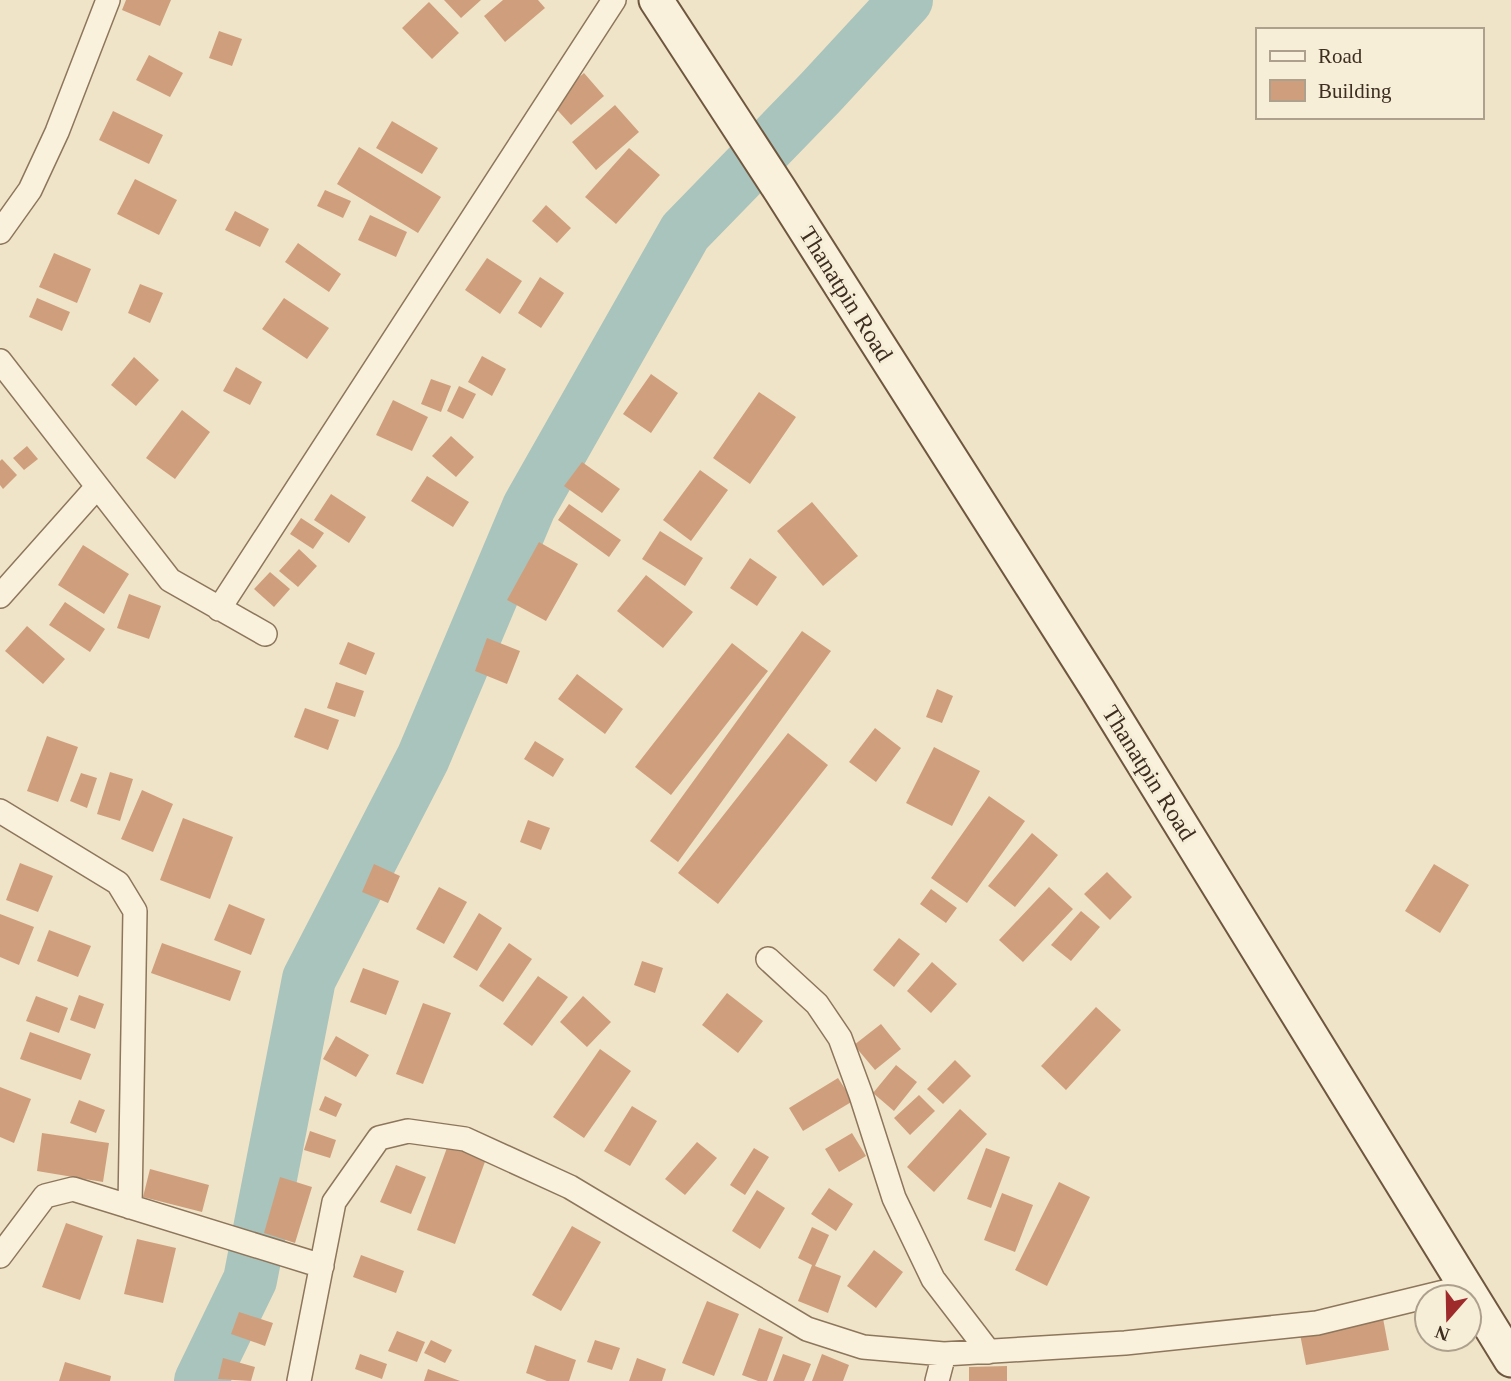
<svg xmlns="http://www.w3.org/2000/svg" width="1511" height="1381" font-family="'Times New Roman',serif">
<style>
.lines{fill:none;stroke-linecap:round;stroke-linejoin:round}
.river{stroke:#a9c4bc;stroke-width:54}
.building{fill:#cf9f7d}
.street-casing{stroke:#8d765c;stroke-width:26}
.secondary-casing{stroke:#6f573f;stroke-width:37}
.street{stroke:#faf1dc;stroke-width:23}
.secondary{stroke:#faf1dc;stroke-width:33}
.labels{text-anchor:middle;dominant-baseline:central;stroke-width:6;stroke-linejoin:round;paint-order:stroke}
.street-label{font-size:24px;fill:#3d2e20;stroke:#f7eed8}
</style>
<rect width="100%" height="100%" fill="#f0e4c8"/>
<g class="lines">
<path class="river" d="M201,1381L250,1280L309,979L423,758L529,507L685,232L820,93L906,0"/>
</g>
<path class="building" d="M126,0H171L160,26L122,10Z
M444,0H481L461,18Z
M503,0H538L545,8L505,42L484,16Z
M429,2L459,33L432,59L402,28Z
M219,31L242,39L232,66L209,58Z
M149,55L183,73L170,97L136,80Z
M584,73L604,96L571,125L550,102Z
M615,105L639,132L596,170L572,142Z
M113,111L163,135L149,164L99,140Z
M392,121L438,148L422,174L376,148Z
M359,147L441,197L418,233L337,184Z
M629,148L660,175L616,224L585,197Z
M135,179L177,200L159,235L117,214Z
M325,190L351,201L343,218L317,206Z
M546,205L571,228L557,243L532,221Z
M235,211L269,229L260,247L225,230Z
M370,215L407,232L396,257L358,240Z
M298,243L341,274L329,292L285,262Z
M54,253L91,269L77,303L39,287Z
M487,258L522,281L500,314L465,290Z
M540,277L564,293L541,328L518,313Z
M140,284L163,293L150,323L128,313Z
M37,298L70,312L62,331L29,317Z
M284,298L329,328L307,359L262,329Z
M482,356L506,369L492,396L468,382Z
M134,357L159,380L136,406L111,385Z
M236,367L262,382L250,405L223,391Z
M651,374L678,393L651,433L623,414Z
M431,379L451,386L441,412L421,404Z
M459,386L476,394L463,419L447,411Z
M759,392L796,417L750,484L713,458Z
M393,400L428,417L412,451L376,435Z
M182,410L210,432L175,479L146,458Z
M451,436L474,457L456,477L432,456Z
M27,446L38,459L24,470L13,458Z
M2,459L17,475L3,489L0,485V461Z
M582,462L620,489L602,513L564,486Z
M700,470L728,490L691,541L663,520Z
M427,476L469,502L453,527L411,501Z
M331,494L366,517L349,543L314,520Z
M812,502L858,556L823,586L777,531Z
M569,504L621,540L609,557L558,520Z
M301,518L324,533L313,549L290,534Z
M660,531L703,558L685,586L642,559Z
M539,542L578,564L546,621L507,600Z
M83,545L129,574L104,614L58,585Z
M299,549L317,566L298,587L279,571Z
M750,558L777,577L757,606L730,588Z
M270,572L290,589L274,607L254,589Z
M646,575L693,612L663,648L617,611Z
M129,594L161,606L149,639L117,628Z
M65,602L105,629L90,652L49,625Z
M27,626L65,659L43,684L5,651Z
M802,631L831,651L678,862L650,841Z
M487,638L520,651L507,684L475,671Z
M348,642L375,653L366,675L339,664Z
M732,643L768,671L671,795L635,767Z
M577,674L623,709L605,734L558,699Z
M336,682L364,691L355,717L327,708Z
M937,689L953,696L942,723L926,717Z
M305,708L339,720L328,750L294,737Z
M875,728L901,748L876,782L849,762Z
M788,733L828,765L718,904L678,873Z
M47,736L78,747L58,802L27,791Z
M535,741L564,759L553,777L524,759Z
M934,747L980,771L952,826L906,803Z
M110,772L133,779L120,821L97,814Z
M81,773L97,778L87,808L70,801Z
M142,790L173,804L153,852L121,839Z
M989,796L1025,821L967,903L931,878Z
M183,818L233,837L210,899L160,880Z
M528,820L550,828L541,850L520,842Z
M1032,833L1058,855L1015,907L988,886Z
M20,863L53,876L38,912L6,900Z
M374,864L400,876L388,903L362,892Z
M1434,864L1469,885L1440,933L1405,911Z
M1107,872L1132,897L1110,920L1084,894Z
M439,887L467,902L444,944L416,929Z
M1049,887L1073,909L1023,962L999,940Z
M931,889L957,908L946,923L920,904Z
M229,904L265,919L251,955L214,940Z
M1081,911L1100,927L1071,961L1051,945Z
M479,913L502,928L477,971L453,957Z
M0,914L34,927L19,965L0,957Z
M49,930L91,946L78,977L37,961Z
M899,938L920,954L894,987L873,970Z
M162,943L241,971L230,1001L151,973Z
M509,943L532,959L503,1002L479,986Z
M642,961L663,968L655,993L634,985Z
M932,962L957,984L931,1013L907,991Z
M363,968L399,981L386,1015L350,1002Z
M538,976L568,997L532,1046L503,1024Z
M727,993L763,1021L738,1053L702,1025Z
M79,995L104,1004L95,1029L70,1020Z
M36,996L68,1008L59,1033L26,1021Z
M583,996L611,1022L587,1047L560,1022Z
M423,1003L451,1013L423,1084L396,1074Z
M1096,1007L1121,1030L1066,1090L1041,1066Z
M881,1024L901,1049L875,1070L854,1045Z
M30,1032L91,1054L81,1080L20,1059Z
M336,1036L369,1055L356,1077L323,1059Z
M600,1049L631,1071L584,1138L553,1117Z
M955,1060L971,1076L943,1104L927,1089Z
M896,1065L917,1082L894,1111L873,1093Z
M838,1078L853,1101L803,1131L789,1108Z
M0,1087L31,1099L14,1143L0,1137Z
M919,1095L935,1111L910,1135L894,1118Z
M325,1096L342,1104L336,1117L319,1110Z
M79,1100L105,1110L96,1133L70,1123Z
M632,1106L657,1121L630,1166L604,1151Z
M960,1109L987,1134L934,1192L907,1167Z
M310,1131L336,1140L330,1158L304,1150Z
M42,1133L109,1143L103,1182L37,1171Z
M852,1133L866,1156L839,1172L825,1149Z
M697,1142L717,1158L685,1195L665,1179Z
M448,1145L486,1159L455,1244L417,1230Z
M754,1148L769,1157L745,1195L730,1185Z
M986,1148L1010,1157L991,1208L967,1199Z
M396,1165L426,1177L411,1214L380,1202Z
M150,1169L209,1185L202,1212L143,1197Z
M280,1177L312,1187L295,1243L264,1233Z
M1059,1182L1090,1197L1047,1286L1015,1270Z
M829,1188L853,1204L836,1231L811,1214Z
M757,1190L785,1208L760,1249L732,1231Z
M1002,1193L1033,1205L1015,1252L984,1240Z
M66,1223L103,1236L80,1300L42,1287Z
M572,1226L601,1242L561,1311L532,1295Z
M812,1227L829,1235L815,1266L841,1276L828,1313L798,1301L812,1265L798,1258Z
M137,1239L176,1248L163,1303L124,1294Z
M874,1250L903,1272L876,1308L847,1286Z
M361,1255L404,1271L396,1293L353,1277Z
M707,1301L739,1314L714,1376L682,1363Z
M239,1312L273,1323L265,1346L231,1334Z
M1382,1313L1389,1350L1306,1365L1299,1329Z
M759,1328L783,1337L767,1381H758L742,1375Z
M397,1331L425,1342L417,1362L388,1351Z
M431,1340L452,1350L445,1363L424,1353Z
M595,1340L620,1348L612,1370L587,1362Z
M535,1345L576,1360L569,1381H547L526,1373Z
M360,1354L387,1364L382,1379L355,1369Z
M783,1354L811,1364L804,1381H773Z
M822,1354L849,1365L843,1381H812Z
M223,1358L255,1367L251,1381L218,1379Z
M637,1358L666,1369L662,1381H629Z
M65,1362L111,1376L110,1381H59Z
M1007,1366V1381H969V1367Z
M428,1369L460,1381H424Z"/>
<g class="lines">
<g class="street-casing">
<path id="street" d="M0,232L30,190L57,132L108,0
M0,361L170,580L265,634
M0,596L97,487
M219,609L614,0
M0,811L118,883L135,911L130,1207
M768,959L817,1004L840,1038L861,1095L894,1198L933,1279L989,1352
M0,1256L45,1196L73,1189L322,1266
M299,1381L334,1202L379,1138L408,1131L465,1139L570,1187L807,1329L863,1347L944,1354L1125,1343L1317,1323L1465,1287
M937,1381L944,1354"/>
</g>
<g class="secondary-casing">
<path id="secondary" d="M656,0L780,190L1098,690L1511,1360"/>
</g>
<use href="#street" class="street"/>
<use href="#secondary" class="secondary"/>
</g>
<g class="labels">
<g class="street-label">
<text transform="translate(846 294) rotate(58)">Thanatpin Road</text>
<text transform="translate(1149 773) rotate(58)">Thanatpin Road</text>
</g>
</g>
<rect x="1256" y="28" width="228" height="91" fill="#f7eed8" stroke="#ada18e" stroke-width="2"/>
<rect x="1270" y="51" width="35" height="10" fill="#faf1dc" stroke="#ada18e" stroke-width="2"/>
<text x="1318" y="63" font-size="21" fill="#3d2e20">Road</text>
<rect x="1270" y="80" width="35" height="21" fill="#cf9f7d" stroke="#ada18e" stroke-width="2"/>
<text x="1318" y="98" font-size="21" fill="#3d2e20">Building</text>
<g transform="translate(1448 1318) rotate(200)"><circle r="33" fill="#f7eed8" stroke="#ada18e" stroke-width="2"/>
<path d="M0-5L12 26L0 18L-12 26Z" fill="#9e2a2b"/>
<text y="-10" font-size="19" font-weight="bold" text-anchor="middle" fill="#3d2e20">N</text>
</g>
</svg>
